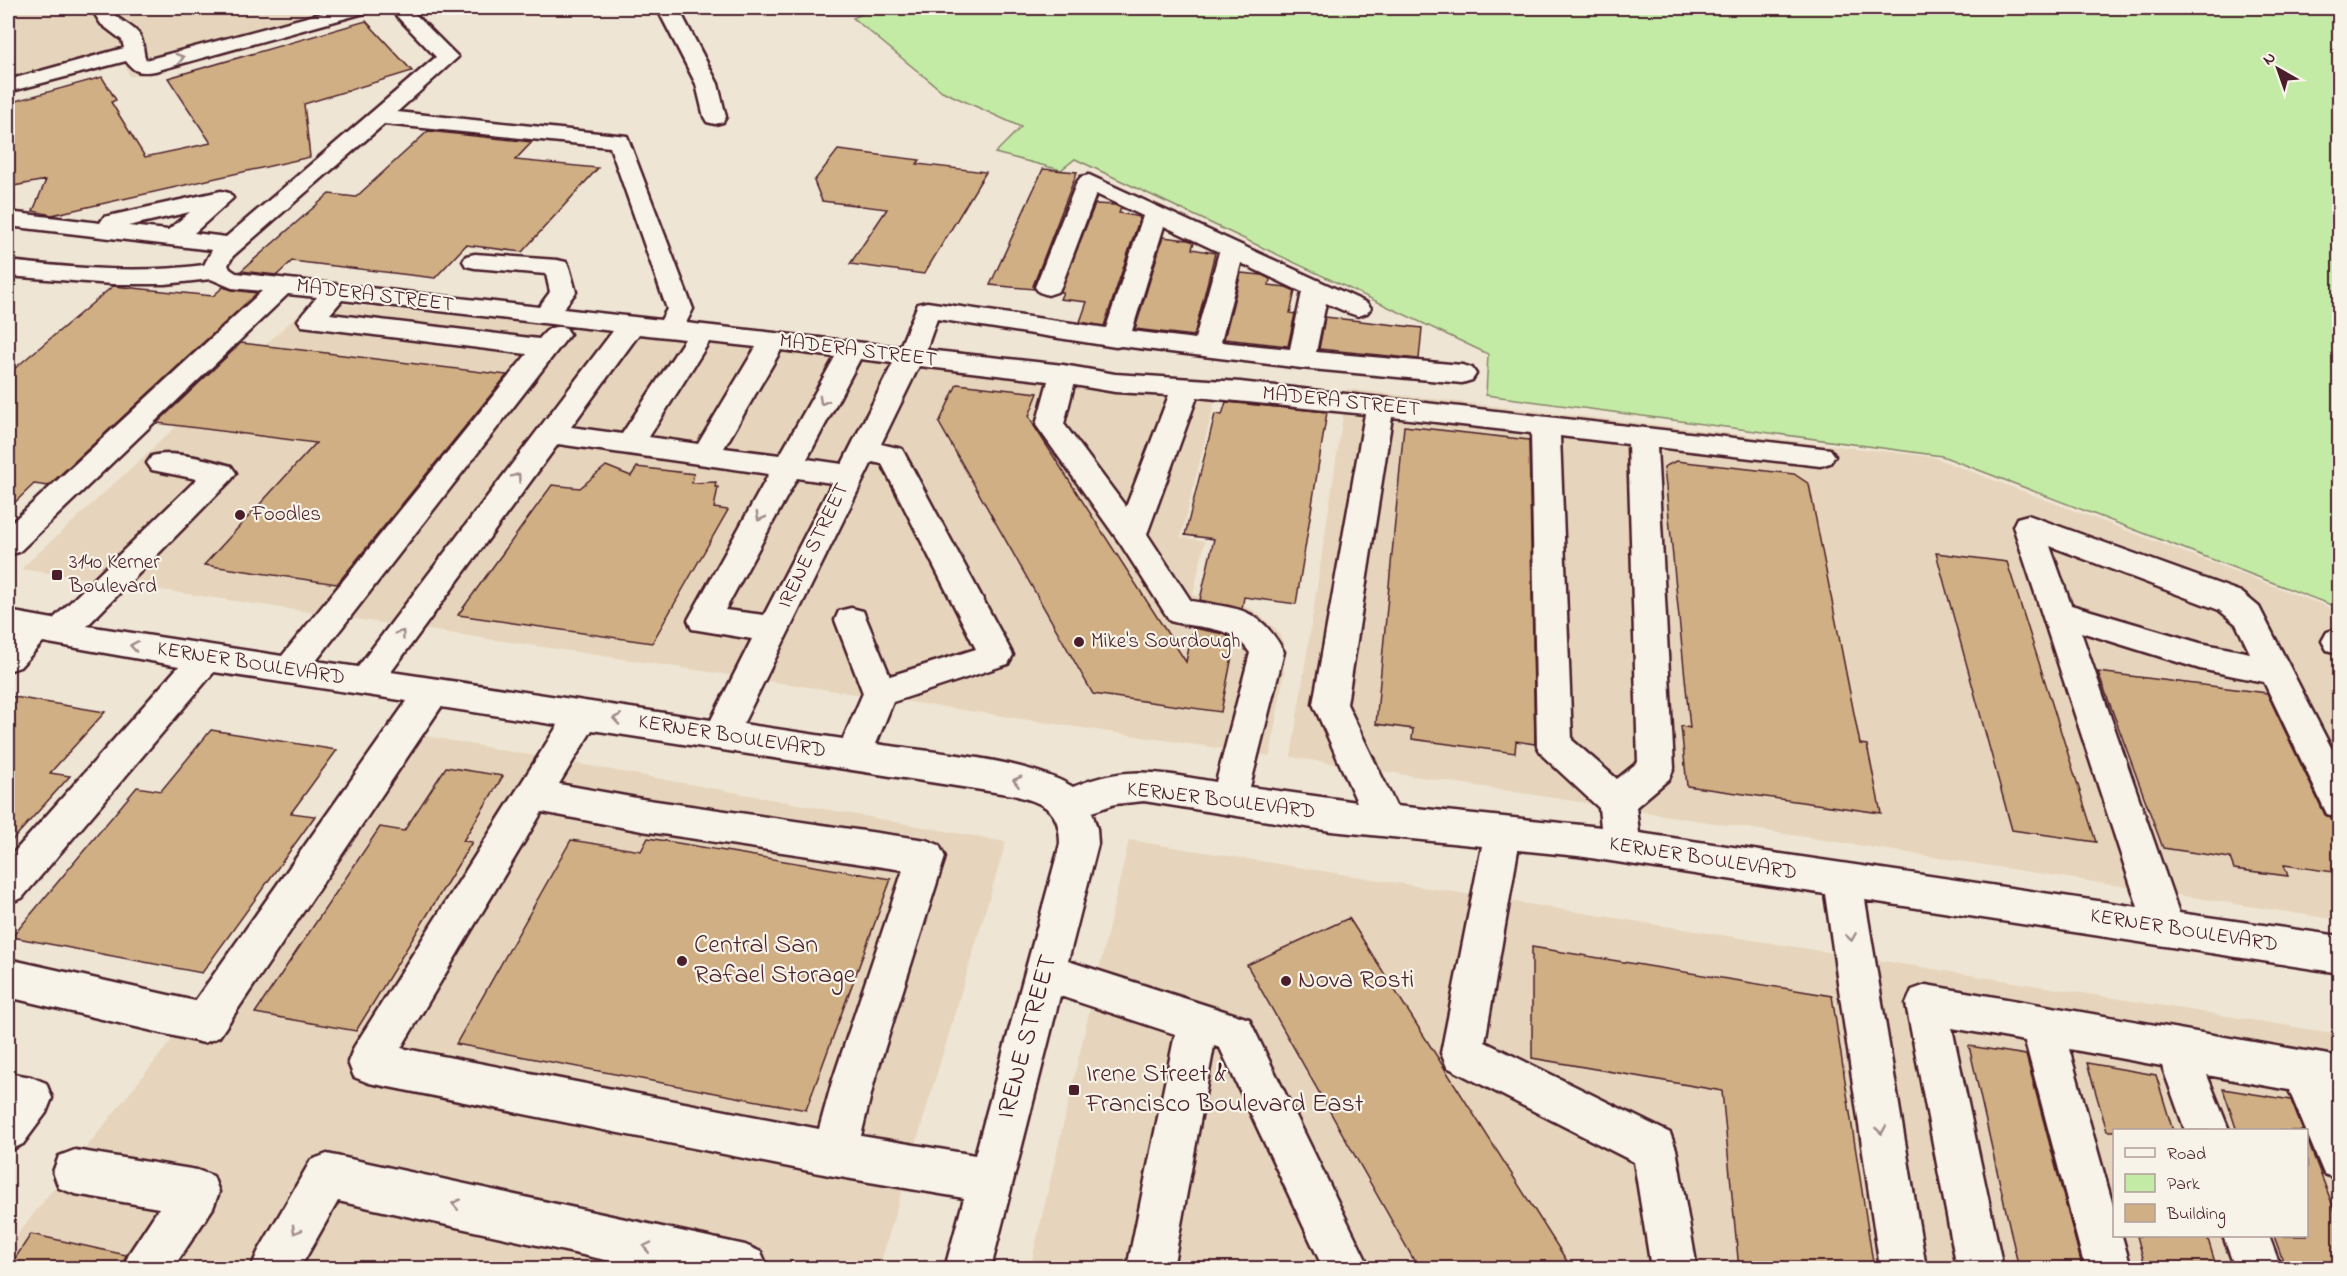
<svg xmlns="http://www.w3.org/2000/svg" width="2347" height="1276" font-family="'Indie Flower',sans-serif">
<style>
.built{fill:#e6d5bc;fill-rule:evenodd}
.green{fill:#c4eba6;stroke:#878568;stroke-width:1.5}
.building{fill:#d1af84;stroke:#4a1f2b;stroke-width:1.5}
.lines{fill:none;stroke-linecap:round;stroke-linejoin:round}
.minor-casing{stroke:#4a1f2b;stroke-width:5}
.minor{fill:#f7f3e8;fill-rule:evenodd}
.oneway{stroke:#a0898a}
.poi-dot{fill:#4a1f2b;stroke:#f7f3e8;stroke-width:2}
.labels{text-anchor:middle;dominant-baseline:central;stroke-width:4.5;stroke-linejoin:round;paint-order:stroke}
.street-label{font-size:21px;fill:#4a1f2b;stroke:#f7f3e8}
.poi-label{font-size:21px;fill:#4a1f2b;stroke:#f7f3e8;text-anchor:start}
.near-poi-label{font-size:26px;fill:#4a1f2b;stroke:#f7f3e8;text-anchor:start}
.near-street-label{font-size:26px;fill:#4a1f2b;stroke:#f7f3e8}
</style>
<rect width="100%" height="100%" fill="#efe5d4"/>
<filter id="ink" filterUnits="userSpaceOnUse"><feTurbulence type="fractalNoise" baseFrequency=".0167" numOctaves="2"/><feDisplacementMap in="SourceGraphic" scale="12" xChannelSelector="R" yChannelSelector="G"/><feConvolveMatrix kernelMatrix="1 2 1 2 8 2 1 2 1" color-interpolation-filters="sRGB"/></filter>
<g filter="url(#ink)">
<path class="built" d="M8,8H381L130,77L118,49L8,79Z
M313,301L1216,396L1181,537L1205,541L1193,595L1224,600L1253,610L1277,630L1284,644V674L1270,756L21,569Z
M1347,389L1933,457L2339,611V920L1291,757Z
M415,734L1006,842L879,1268H8V1246Z
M1129,840L2339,1034V1268H1030ZM2114,1130H2306V1236H2114Z"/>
<path class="green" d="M876,8H2339V608L1942,456L1486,395L1488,354L1075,159L1061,170L995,153L1021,127L942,91L853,18Z"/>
<path class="building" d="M366,21L412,71L304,104L310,157L52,215L33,211L46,180L8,187V103L102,77L116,100L111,102L145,157L211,143L168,78Z
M428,131L532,142L515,160L598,168L522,252L466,245L435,278L292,261L277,275L241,271L329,194L356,197Z
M838,150L920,160L917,164L986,172L924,274L850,264L887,209L822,201L814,181Z
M1043,169L1077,172L1033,286L1034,289L990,285Z
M1095,204L1115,205L1121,208L1119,213L1140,217L1104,326L1080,322L1087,302L1060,299L1063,292H1060Z
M1163,237L1188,240L1194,242L1192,249L1215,253L1194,336L1135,329Z
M1241,273L1262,275L1270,279L1269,285L1286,287L1295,291L1290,313L1295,314L1288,346L1224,339Z
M113,286L213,296L223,287L232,290L257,293L48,486L34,484L8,509V374Z
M1325,317L1422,328L1419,359L1319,349Z
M241,343L302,350L507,375L337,584L204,565L316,443L157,423Z
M957,384L1038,393L1029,416L1034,426L1186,662L1193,628L1224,634L1235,641L1221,712L1093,694L939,423Z
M1226,402L1327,412L1296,604L1244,597L1242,609L1200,600L1214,539L1185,535L1215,414L1222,415Z
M1404,426L1529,440L1535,744L1516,741L1515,753L1412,739L1413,729L1376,724Z
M1676,461L1794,474L1809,484L1860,744L1867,745L1881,813L1687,786L1681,726L1690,728L1664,467Z
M606,466L631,476L637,467L694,474L692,483L716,482L715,487H718L714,508L728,510L652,643L458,615L552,485L580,488Z
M1936,553L2007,562L2096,842L2012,830Z
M2098,672L2267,693L2325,815L2330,817L2340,838V873L2284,865L2288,876L2234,869L2230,858L2163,848Z
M8,696L105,712L50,773L70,776L8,845Z
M211,730L337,750L291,813L315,816L202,973L12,937L137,787L161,791Z
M446,767L503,776L463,841L472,842L356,1031L255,1013L380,827L404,831Z
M648,838L891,879L806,1110L456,1044L571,840L641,851Z
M1349,918L1572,1269H1419L1247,965Z
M1532,947L1832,996L1874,1269H1739L1722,1091L1532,1058Z
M1969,1046L2026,1055L2083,1269H2019Z
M2087,1063L2156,1075L2173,1131H2107Z
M2223,1089L2291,1100L2303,1131H2237Z
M2307,1144H2309L2340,1224V1269H2286L2274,1236H2307Z
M31,1234L126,1255L121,1269H8Z
M2137,1236H2207L2217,1269H2146Z"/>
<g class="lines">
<g class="minor-casing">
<path id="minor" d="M91,8H109C116,20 129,23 138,33C145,42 142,51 146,60L341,8H371L368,12L155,71C140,73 135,73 126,61L8,92V80L124,48L122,40L101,24Z
M389,8H409L458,57L397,112L627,136L693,309L686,323L900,347L918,304L927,302L1106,328L1143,216L1096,194L1061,287L1057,292L1048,295L1039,292L1035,287L1077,182L1081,177L1089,175L1367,303L1371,308L1367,313L1358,316L1349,313L1326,303L1316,352L1462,365L1472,368L1476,374L1472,380L1462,383L1301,368L1121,346L1116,347L937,319L926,350L1063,365L1115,374L1240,382L1830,449L1835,456L1830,463L1820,466L1657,447L1674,768L1669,779L1636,807L1639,833L2138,907L2013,526L2017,518L2028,515L2241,592L2259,607L2340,765V818L2327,814L2264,682L2200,669L2081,632L2179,913L2340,936V973L1865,900L1926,1268H1880L1825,894L1578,856L1518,850L1485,1042L1670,1133L1676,1149L1697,1268H1651L1634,1162L1447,1067L1441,1053L1482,846L1331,831L1144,801L1115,804L1092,812L1097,829L1098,844L1068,961L1249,1019L1370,1268H1323L1220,1048L1214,1046L1173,1268H1127L1175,1034L1060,996L991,1268H945L964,1198L834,1176L369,1083L354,1077L348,1062L354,1047L558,725L441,707L219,1037L204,1043L8,997V959L195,1001L407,701L214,672L22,898L8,903V859L179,666L43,642L20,667L8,671V611L53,619L197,479L152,470L147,463L152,456C172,450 211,460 231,466L236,473L231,480L87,626L282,656L527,354L302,326L298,320L317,297L288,294L19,552L8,555V526L262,291L232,288L211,279L165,284H112L8,276V261C73,268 139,274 204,265L212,250L8,226V212L100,223L104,217L221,191L229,193L233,198L194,233L226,237L436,57ZM384,124L610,147L667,309L661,320L563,309L576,292L569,267L566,262L557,260L475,254L466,256L463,261L466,266L475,268L546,274L550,292L539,307L236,273L230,269L228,265L233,256ZM190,212L168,230L128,226ZM1164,226L1219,252L1195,339L1132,331ZM1241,263L1302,292L1290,349L1221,342ZM342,300L613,331L358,667L316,661L570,334L566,328C552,325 548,328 539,339L330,314ZM639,334L685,339L622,434L571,427ZM709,342L756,347L698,444L649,437ZM781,350L835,357L780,455L724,448ZM860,359L893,363L842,464L807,459ZM919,366L1048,381L1036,425L1120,543L1170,621C1201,630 1231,623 1250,653L1216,782C1161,773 1126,764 1073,787C1024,758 934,753 876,744L893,702L1008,664L1013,655L902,449L881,444ZM1074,385L1115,392L1169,395L1126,507L1064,424ZM1197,397L1365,414L1313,704L1357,802L1250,787L1284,652C1259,606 1238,609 1191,601L1147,534ZM1392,417L1531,433L1537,746L1543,756L1599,808L1601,827L1396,806L1347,704ZM1560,436L1628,444L1638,762L1617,779L1572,740ZM558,444L769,474L688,620L692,629L752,639L711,720L391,672ZM872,462L882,464L976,649L890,676L863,611L851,608L839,611L835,620L863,693L843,739L743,724ZM797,478L832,483L764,615L725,610ZM2050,546L2219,610L2236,624L2250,653L2200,643L2071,605ZM592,730L1014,795C1045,804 1060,809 1060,844L975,1155L861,1136L874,1082L945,857L939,845L926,840L642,799L559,784ZM542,812L642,831L903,870L832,1082L819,1129L401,1048Z
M657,8H676L683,17L718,84L726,117L723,122L715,124L707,122L704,117L696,84Z
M2339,628H2340V654L2327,650L2322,641L2327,632Z
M1926,985L2340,1057V1099L2336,1098L2340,1106V1180L2324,1174L2289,1090L2207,1075L2229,1130H2185L2162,1066L2069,1049L2114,1209V1236H2122L2131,1268H2085L2025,1041L1952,1028L2003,1268H1957L1906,1004L1912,990Z
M8,1073L31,1077L46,1083L52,1098L46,1113L23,1144L8,1151Z
M75,1150L197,1170L213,1176L219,1192L213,1208L173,1268H123L130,1252L159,1208L75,1194L59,1188L53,1172L59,1156Z
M327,1154L745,1245L761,1252L768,1268H642L338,1201L300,1268H251L258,1252L311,1160Z
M2223,1236H2269L2281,1268H2235Z"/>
</g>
<use href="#minor" class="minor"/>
</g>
<defs><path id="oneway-chevron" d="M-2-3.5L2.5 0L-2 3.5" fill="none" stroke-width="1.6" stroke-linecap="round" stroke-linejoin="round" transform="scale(1.5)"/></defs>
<g class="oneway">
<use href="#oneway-chevron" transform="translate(180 58) rotate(-16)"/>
<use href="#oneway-chevron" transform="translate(823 401) rotate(119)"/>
<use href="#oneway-chevron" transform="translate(517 477) rotate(-54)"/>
<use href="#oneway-chevron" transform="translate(760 517) rotate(118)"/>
<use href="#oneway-chevron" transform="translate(401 634) rotate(-54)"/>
<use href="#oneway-chevron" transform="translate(134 646) rotate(-171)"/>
<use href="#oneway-chevron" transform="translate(617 719) rotate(-171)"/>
<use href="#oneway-chevron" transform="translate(1017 781) rotate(-166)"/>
<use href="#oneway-chevron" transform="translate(1851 937) rotate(81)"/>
<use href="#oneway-chevron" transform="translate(1881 1130) rotate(81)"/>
<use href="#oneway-chevron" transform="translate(456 1204) rotate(-168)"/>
<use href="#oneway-chevron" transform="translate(296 1230) rotate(120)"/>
<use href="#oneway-chevron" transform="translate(647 1247) rotate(-168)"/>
</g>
</g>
<g class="poi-dot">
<circle cx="240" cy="515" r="6"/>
<rect x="51" y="569" width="12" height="12" rx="3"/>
<circle cx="1079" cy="642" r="6"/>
<circle cx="682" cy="961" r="6"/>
<circle cx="1286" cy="981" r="6"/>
<rect x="1068" y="1084" width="12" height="12" rx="3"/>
</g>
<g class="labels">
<g class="street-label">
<text transform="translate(375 296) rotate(7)">MADERA STREET</text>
<text transform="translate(858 351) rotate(7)">MADERA STREET</text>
<text transform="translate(1341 402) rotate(6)">MADERA STREET</text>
<text transform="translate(814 546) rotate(-64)">IRENE STREET</text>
<text transform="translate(251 664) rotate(9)">KERNER BOULEVARD</text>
<text transform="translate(732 737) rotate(9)">KERNER BOULEVARD</text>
<text transform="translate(1221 801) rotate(7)">KERNER BOULEVARD</text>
<text transform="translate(1703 859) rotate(9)">KERNER BOULEVARD</text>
<text transform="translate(2184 931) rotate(9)">KERNER BOULEVARD</text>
</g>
<g class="poi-label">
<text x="252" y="515">Foodles</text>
<text x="69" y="563">3140 Kerner<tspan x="69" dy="24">Boulevard</tspan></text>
<text x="1091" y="642">Mike's Sourdough</text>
</g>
<g class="near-poi-label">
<text x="694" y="946">Central San<tspan x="694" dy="30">Rafael Storage</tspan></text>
<text x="1298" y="981">Nova Rosti</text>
<text x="1086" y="1075">Irene Street &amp;<tspan x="1086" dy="30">Francisco Boulevard East</tspan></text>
</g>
<g class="near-street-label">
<text transform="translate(1028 1037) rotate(-75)">IRENE STREET</text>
</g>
</g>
<rect width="2347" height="1276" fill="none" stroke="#f7f3e8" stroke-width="30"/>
<rect x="15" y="15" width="2317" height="1246" fill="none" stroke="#4a1f2b" stroke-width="2" filter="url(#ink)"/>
<rect x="2113" y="1129" width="195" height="108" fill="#f7f3e8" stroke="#b29e9c" stroke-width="1.5"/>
<rect x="2125" y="1148" width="30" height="9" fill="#f7f3e8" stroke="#b29e9c" stroke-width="1.5"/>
<text x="2167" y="1159" font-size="18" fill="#4a1f2b">Road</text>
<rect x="2125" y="1174" width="30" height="18" fill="#c4eba6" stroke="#b29e9c" stroke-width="1.5"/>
<text x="2167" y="1189" font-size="18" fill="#4a1f2b">Park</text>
<rect x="2125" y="1204" width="30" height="18" fill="#d1af84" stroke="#b29e9c" stroke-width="1.5"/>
<text x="2167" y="1219" font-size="18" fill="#4a1f2b">Building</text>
<g transform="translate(2278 69) rotate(320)" stroke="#f7f3e8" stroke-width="4.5" paint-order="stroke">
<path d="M0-4.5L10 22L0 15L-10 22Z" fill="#4a1f2b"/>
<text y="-9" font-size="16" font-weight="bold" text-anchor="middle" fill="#4a1f2b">N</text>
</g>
</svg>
